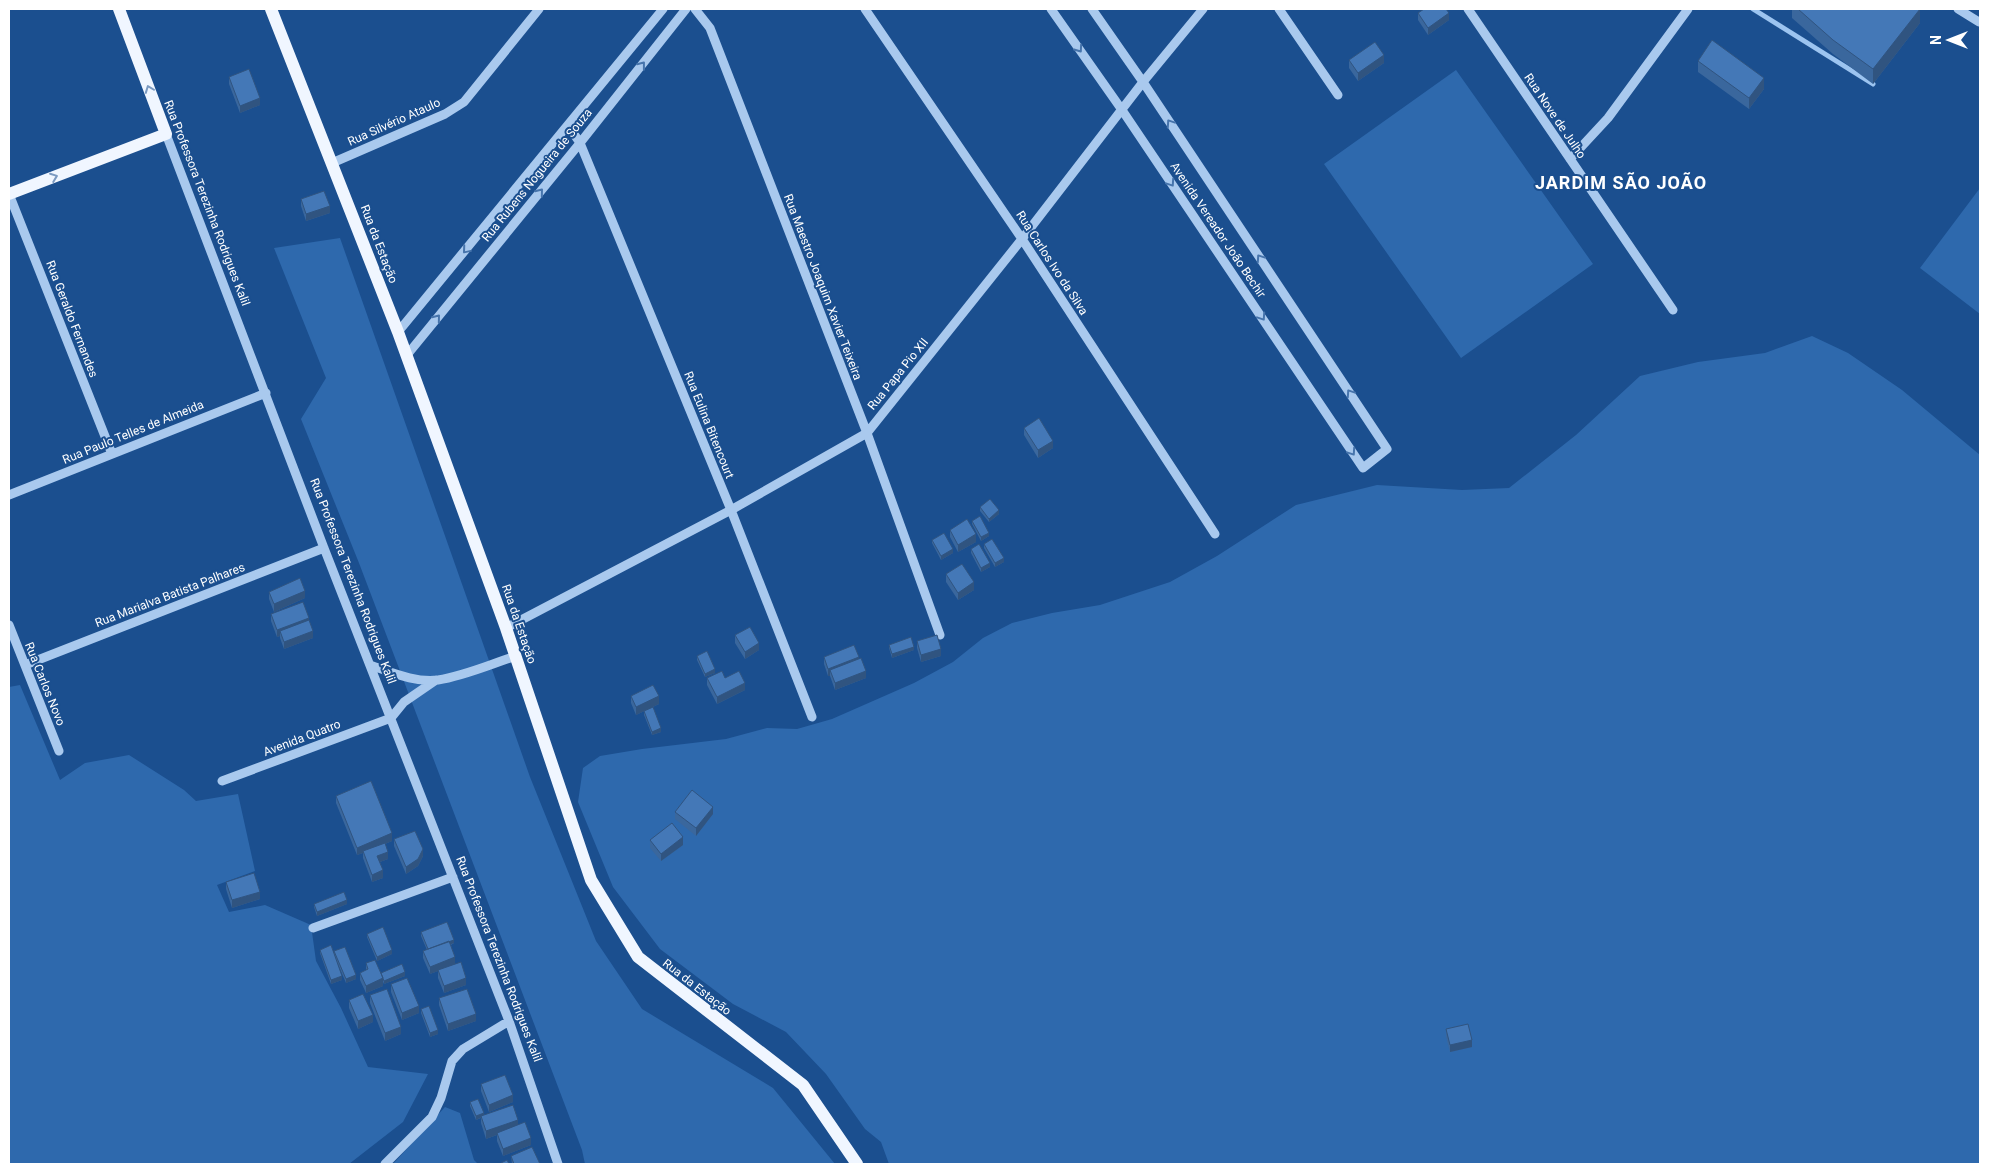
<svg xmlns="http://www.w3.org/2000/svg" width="1989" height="1173" font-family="Roboto,sans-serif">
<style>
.green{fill:#2e69ad}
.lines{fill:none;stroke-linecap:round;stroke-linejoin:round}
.stream{stroke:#9cc4f0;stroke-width:5}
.minor{stroke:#a9c9ee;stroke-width:9}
.major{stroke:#f0f6ff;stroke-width:12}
.wall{fill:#3a679d}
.shaded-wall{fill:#305480}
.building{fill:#4478b7;stroke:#305480}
.oneway{stroke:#4674ac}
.oneway2{stroke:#7b9ac1}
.labels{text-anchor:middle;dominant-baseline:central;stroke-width:4;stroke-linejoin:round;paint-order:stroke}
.street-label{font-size:12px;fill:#fff;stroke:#1b4f8f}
.district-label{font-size:18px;font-weight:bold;letter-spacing:1px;fill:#fff;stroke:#1b4f8f}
</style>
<rect width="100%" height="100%" fill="#1b4f8f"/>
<path class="green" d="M1456,70L1593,264L1461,358L1324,164Z
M1980,188V314L1920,268Z
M340,238L530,777L596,941L642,1009L773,1088L835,1164H585L582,1150L359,563L301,419L326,378L274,248Z
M1812,336L1848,353L1902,390L1980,455V1164H889L881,1142L865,1129L826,1074L786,1032L733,1004L660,949L613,887L578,802L583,768L600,756L642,749L726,739L767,728L797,729L832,719L914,683L953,662L983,638L1012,623L1052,613L1100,605L1170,582L1217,556L1296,505L1377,485L1462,490L1509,488L1576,435L1640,376L1698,362L1765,353Z
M20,685L60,780L85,763L129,755L184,790L196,801L238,794L255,871L217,885L229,912L265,905L311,925L316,961L341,1008L368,1067L428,1074L403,1122L349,1164H9V687Z
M445,1107L460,1113L474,1160L478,1164H393Z"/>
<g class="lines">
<path class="stream" d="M1753,9L1873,84"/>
<path class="minor" d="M695,9L710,28L867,433L940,635
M865,9L1022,239L1215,534
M1051,9L1122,110L1363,468L1387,449L1143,82L1092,9
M1279,9L1338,95
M1468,9L1673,310
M1958,9L1979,22
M568,125L580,143L731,510L812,717
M166,134L324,548L509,1021L558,1164
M1570,159L1608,118L1688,9
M332,163L445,114L464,102L539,9
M9,194L112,454
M398,332L663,9
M407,355L580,143L686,9
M9,495L266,393
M9,625L59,751
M506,628L731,510L867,433L1022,239L1143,82L1203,9
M25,665L324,548
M370,665C391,672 415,683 438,680C464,676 491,664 516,656
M222,781L391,718L404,702L436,680
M313,928L453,877
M385,1164L432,1117L441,1098L452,1061L463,1049L509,1021"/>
<path class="major" d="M271,9L398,332L506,628L591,880L638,957L803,1085L857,1164
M9,194L166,134L119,9"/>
</g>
<path class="wall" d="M1792,9H1920V23L1873,84L1833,54L1792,18Z
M1418,13L1449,20L1428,35L1418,20Z
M1349,60L1384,63L1358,81L1349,68Z
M1698,61L1764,89L1749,109L1698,72Z
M229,77L260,105L240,113L229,84Z
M301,199L330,213L306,221L301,206Z
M1024,428L1053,448L1038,458L1024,435Z
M980,507L999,514L989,522L980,511Z
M972,521L989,536L981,541L972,524Z
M950,530L976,542L958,552L950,537Z
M932,540L953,553L941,560L932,543Z
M984,544L1004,562L995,567L984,548Z
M971,549L990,567L981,572L971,553Z
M946,574L974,590L958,600L946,582Z
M269,592L305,598L274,612L269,599Z
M271,614L309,620L313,638L284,649L280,638V636L277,637L271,621Z
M735,635L759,650L745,659L735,643Z
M917,641L941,656L921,662L917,648Z
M889,645L914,650L892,658L889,648Z
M697,656L715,673L705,677L697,660Z
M824,657L859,659L866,678L835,690L830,676H828L824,664Z
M707,678H725L745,690L717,704L707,685Z
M631,696L659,704L636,715L631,703Z
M644,711L661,732L652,735L644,715Z
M336,796L392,841L385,844L388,859L380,862L383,878L372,882L363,858V853L357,855L336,803Z
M675,812L713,814L696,836L675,819Z
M394,839L423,856L418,866L406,874L394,846Z
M650,840L683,845L661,861L650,848Z
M226,882L260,899L232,908L226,889Z
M314,904H347L317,916L314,907Z
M421,932L454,943L451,945L455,964L466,985L444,993L438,978V971L430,974L423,958V951L427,950L421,936Z
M367,934L392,954L377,961L367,937Z
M320,950L334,954V951L356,979L346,983L337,962L342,980L331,984L320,953Z
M366,963L381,973L405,976L384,984L383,982V986L366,993L360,980V973L366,970Z
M391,984L419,1013L402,1020L391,992Z
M370,995L401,1034L385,1041L370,1003Z
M439,998L476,1021L448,1031L439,1005Z
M349,1000L373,1022L358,1029L349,1008Z
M421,1009L438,1034L430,1037L421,1013Z
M1446,1029L1472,1047L1450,1052L1446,1037Z
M481,1084L513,1102L489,1112L481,1091Z
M470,1102L484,1115L518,1125L531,1145L503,1156L497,1141V1135L486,1139L481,1123V1118L476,1120L470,1106Z
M511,1156L540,1164H512Z"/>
<path class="shaded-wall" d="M1920,9V23L1873,84V69Z
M1449,13V20L1428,35V28Z
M1384,55V63L1358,81V73Z
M1764,78V89L1749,109V98Z
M260,98V105L240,113V106Z
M330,206V213L306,221V214Z
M1053,441V448L1038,458V450Z
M999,510V514L989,522V519Z
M989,533V536L981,541V537Z
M976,534V542L958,552V545Z
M953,549V553L941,560V556Z
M1004,558V562L995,567V563Z
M990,563V567L981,572V568Z
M974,582V590L958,600V593Z
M305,591V598L274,612V604Z
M309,618V625L280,631V636L277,637V630Z
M313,631V638L284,649V642Z
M759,643V650L745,659V652Z
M914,647V650L892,658V654Z
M941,649V656L921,662V655Z
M859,657V664L830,670V676H828V669Z
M715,669V673L705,677V674Z
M866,671V678L835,690V683Z
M745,683V690L717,704V697Z
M659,696V704L636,715V707Z
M661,728V732L652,735V732Z
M713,807V814L696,836V828Z
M392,833V841L364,853L363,851V853L357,855V848Z
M683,837V845L661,861V854Z
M423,849V856L418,866L406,874V867Z
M388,852V859L377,863V856Z
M383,870V878L372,882V875Z
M260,892V899L232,908V900Z
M347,900V904L317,916V912Z
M454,940V943L428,953V950Z
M392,950V954L377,961V957Z
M455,957V965L430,974V967Z
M405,972V976L384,984V981Z
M356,975V979L346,983V979Z
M342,976V980L331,984V980Z
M383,978V986L366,993V986Z
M466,978V985L444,993V986Z
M419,1006V1013L402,1020V1013Z
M476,1014V1021L448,1031V1024Z
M373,1015V1022L358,1029V1021Z
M401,1027V1034L385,1041V1033Z
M438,1030V1034L430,1037V1033Z
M1472,1040V1047L1450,1052V1045Z
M513,1095V1102L489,1112V1105Z
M484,1113V1116L476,1120V1116Z
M518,1120V1127L486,1139V1131Z
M531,1138V1145L503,1156V1149Z"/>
<path class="building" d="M1424,9H1446L1449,13L1428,28L1418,13Z
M1798,9H1920L1873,69L1833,40Z
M1712,40L1764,78L1749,98L1698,61Z
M1375,42L1384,55L1358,73L1349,60Z
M249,69L260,98L240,106L229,77Z
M324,191L330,206L306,214L301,199Z
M1039,418L1053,441L1038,450L1024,428Z
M990,499L999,510L989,519L980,507Z
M980,516L989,533L981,537L972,521Z
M967,519L976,534L958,545L950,530Z
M944,533L953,549L941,556L932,540Z
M992,539L1004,558L995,563L984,544Z
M979,544L990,563L981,568L971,549Z
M962,564L974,582L958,593L946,574Z
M300,578L305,591L274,604L269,592Z
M303,602L309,618L277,630L271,614Z
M309,620L313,631L284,642L280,631Z
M750,627L759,643L745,652L735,635Z
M937,635L941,649L921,655L917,641Z
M911,637L914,647L892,654L889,645Z
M854,645L859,657L828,669L824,657Z
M707,651L715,669L705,674L697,656Z
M861,658L866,671L835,683L830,670Z
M722,671L725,678L739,671L745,683L717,697L707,678Z
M653,685L659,696L636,707L631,696Z
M653,707L661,728L652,732L644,711Z
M371,781L392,833L357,848L336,796Z
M692,790L713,807L696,828L675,812Z
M672,823L683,837L661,854L650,840Z
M415,831L423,849L418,859L406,867L394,839Z
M385,843L388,852L377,856L383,870L372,875L363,851Z
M254,873L260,892L232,900L226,882Z
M344,892L347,900L317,912L314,904Z
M447,922L454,940L428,949L421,932Z
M383,927L392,950L377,957L367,934Z
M449,941L455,957L430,967L423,951Z
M331,945L342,976L331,980L320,950Z
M345,947L356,975L346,979L334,951Z
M375,960L383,978L366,986L360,973L368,969L366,963Z
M461,962L466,978L444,986L438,970Z
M402,964L405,972L384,981L381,973Z
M407,978L419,1006L402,1013L391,984Z
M387,989L401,1027L385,1033L370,995Z
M467,989L476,1014L448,1024L439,998Z
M363,994L373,1015L358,1021L349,1000Z
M429,1006L438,1030L430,1033L421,1009Z
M1468,1024L1472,1040L1450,1045L1446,1029Z
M505,1075L513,1095L489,1105L481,1084Z
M478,1099L484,1113L476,1116L470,1102Z
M513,1105L518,1120L486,1131L481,1116Z
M525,1122L531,1138L503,1149L497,1133Z
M532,1147L540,1164H514L511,1156Z
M507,1160L509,1164H502L501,1163Z"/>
<defs><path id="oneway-chevron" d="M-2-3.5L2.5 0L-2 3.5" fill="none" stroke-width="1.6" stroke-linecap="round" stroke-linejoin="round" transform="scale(1.25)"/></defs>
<g class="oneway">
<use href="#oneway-chevron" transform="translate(1079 49) rotate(55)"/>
<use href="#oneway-chevron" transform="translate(642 65) rotate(-52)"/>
<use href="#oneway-chevron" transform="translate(1170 123) rotate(-124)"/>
<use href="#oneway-chevron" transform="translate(1171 183) rotate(56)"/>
<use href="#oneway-chevron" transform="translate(540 192) rotate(-51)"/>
<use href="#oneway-chevron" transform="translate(466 250) rotate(130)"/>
<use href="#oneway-chevron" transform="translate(1260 258) rotate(-124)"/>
<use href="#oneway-chevron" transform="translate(1262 317) rotate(56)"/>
<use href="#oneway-chevron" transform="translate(437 318) rotate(-51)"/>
<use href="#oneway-chevron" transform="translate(1350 393) rotate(-124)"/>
<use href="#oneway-chevron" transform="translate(1352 452) rotate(56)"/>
</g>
<g class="oneway2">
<use href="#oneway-chevron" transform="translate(149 89) rotate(-111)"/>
<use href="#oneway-chevron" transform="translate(54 177) rotate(-21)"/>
</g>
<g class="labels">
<g class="street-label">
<text transform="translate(1555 116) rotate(56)">Rua Nove de Julho</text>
<text transform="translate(394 122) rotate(-24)">Rua Silvério Ataulo</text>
<text transform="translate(537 175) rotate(-51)">Rua Rubens Nogueira de Souza</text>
<text transform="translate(207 203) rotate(69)">Rua Professora Terezinha Rodrigues Kalil</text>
<text transform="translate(1218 230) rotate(56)">Avenida Vereador João Bechir</text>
<text transform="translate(379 244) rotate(69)">Rua da Estação</text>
<text transform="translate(1052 263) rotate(57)">Rua Carlos Ivo da Silva</text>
<text transform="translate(823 287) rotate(69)">Rua Maestro Joaquim Xavier Teixeira</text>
<text transform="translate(72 319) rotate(69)">Rua Geraldo Fernandes</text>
<text transform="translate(898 374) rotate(-51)">Rua Papa Pio XII</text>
<text transform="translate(709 425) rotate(68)">Rua Eulina Bitencourt</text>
<text transform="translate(133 432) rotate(-22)">Rua Paulo Telles de Almeida</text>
<text transform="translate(353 581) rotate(69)">Rua Professora Terezinha Rodrigues Kalil</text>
<text transform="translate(170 595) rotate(-21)">Rua Marialva Batista Palhares</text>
<text transform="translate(519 624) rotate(71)">Rua da Estação</text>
<text transform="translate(45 684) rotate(68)">Rua Carlos Novo</text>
<text transform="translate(302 738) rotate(-21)">Avenida Quatro</text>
<text transform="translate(499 959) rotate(69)">Rua Professora Terezinha Rodrigues Kalil</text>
<text transform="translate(697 987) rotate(38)">Rua da Estação</text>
</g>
<g class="district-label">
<text x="1621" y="182">JARDIM SÃO JOÃO</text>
</g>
</g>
<rect width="1989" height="1173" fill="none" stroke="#ffffff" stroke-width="20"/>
<g transform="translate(1949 40) rotate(270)" stroke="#1b4f8f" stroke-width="4" paint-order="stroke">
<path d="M0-4L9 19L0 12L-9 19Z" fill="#ffffff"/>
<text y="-8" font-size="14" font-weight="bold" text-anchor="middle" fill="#ffffff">N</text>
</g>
</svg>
